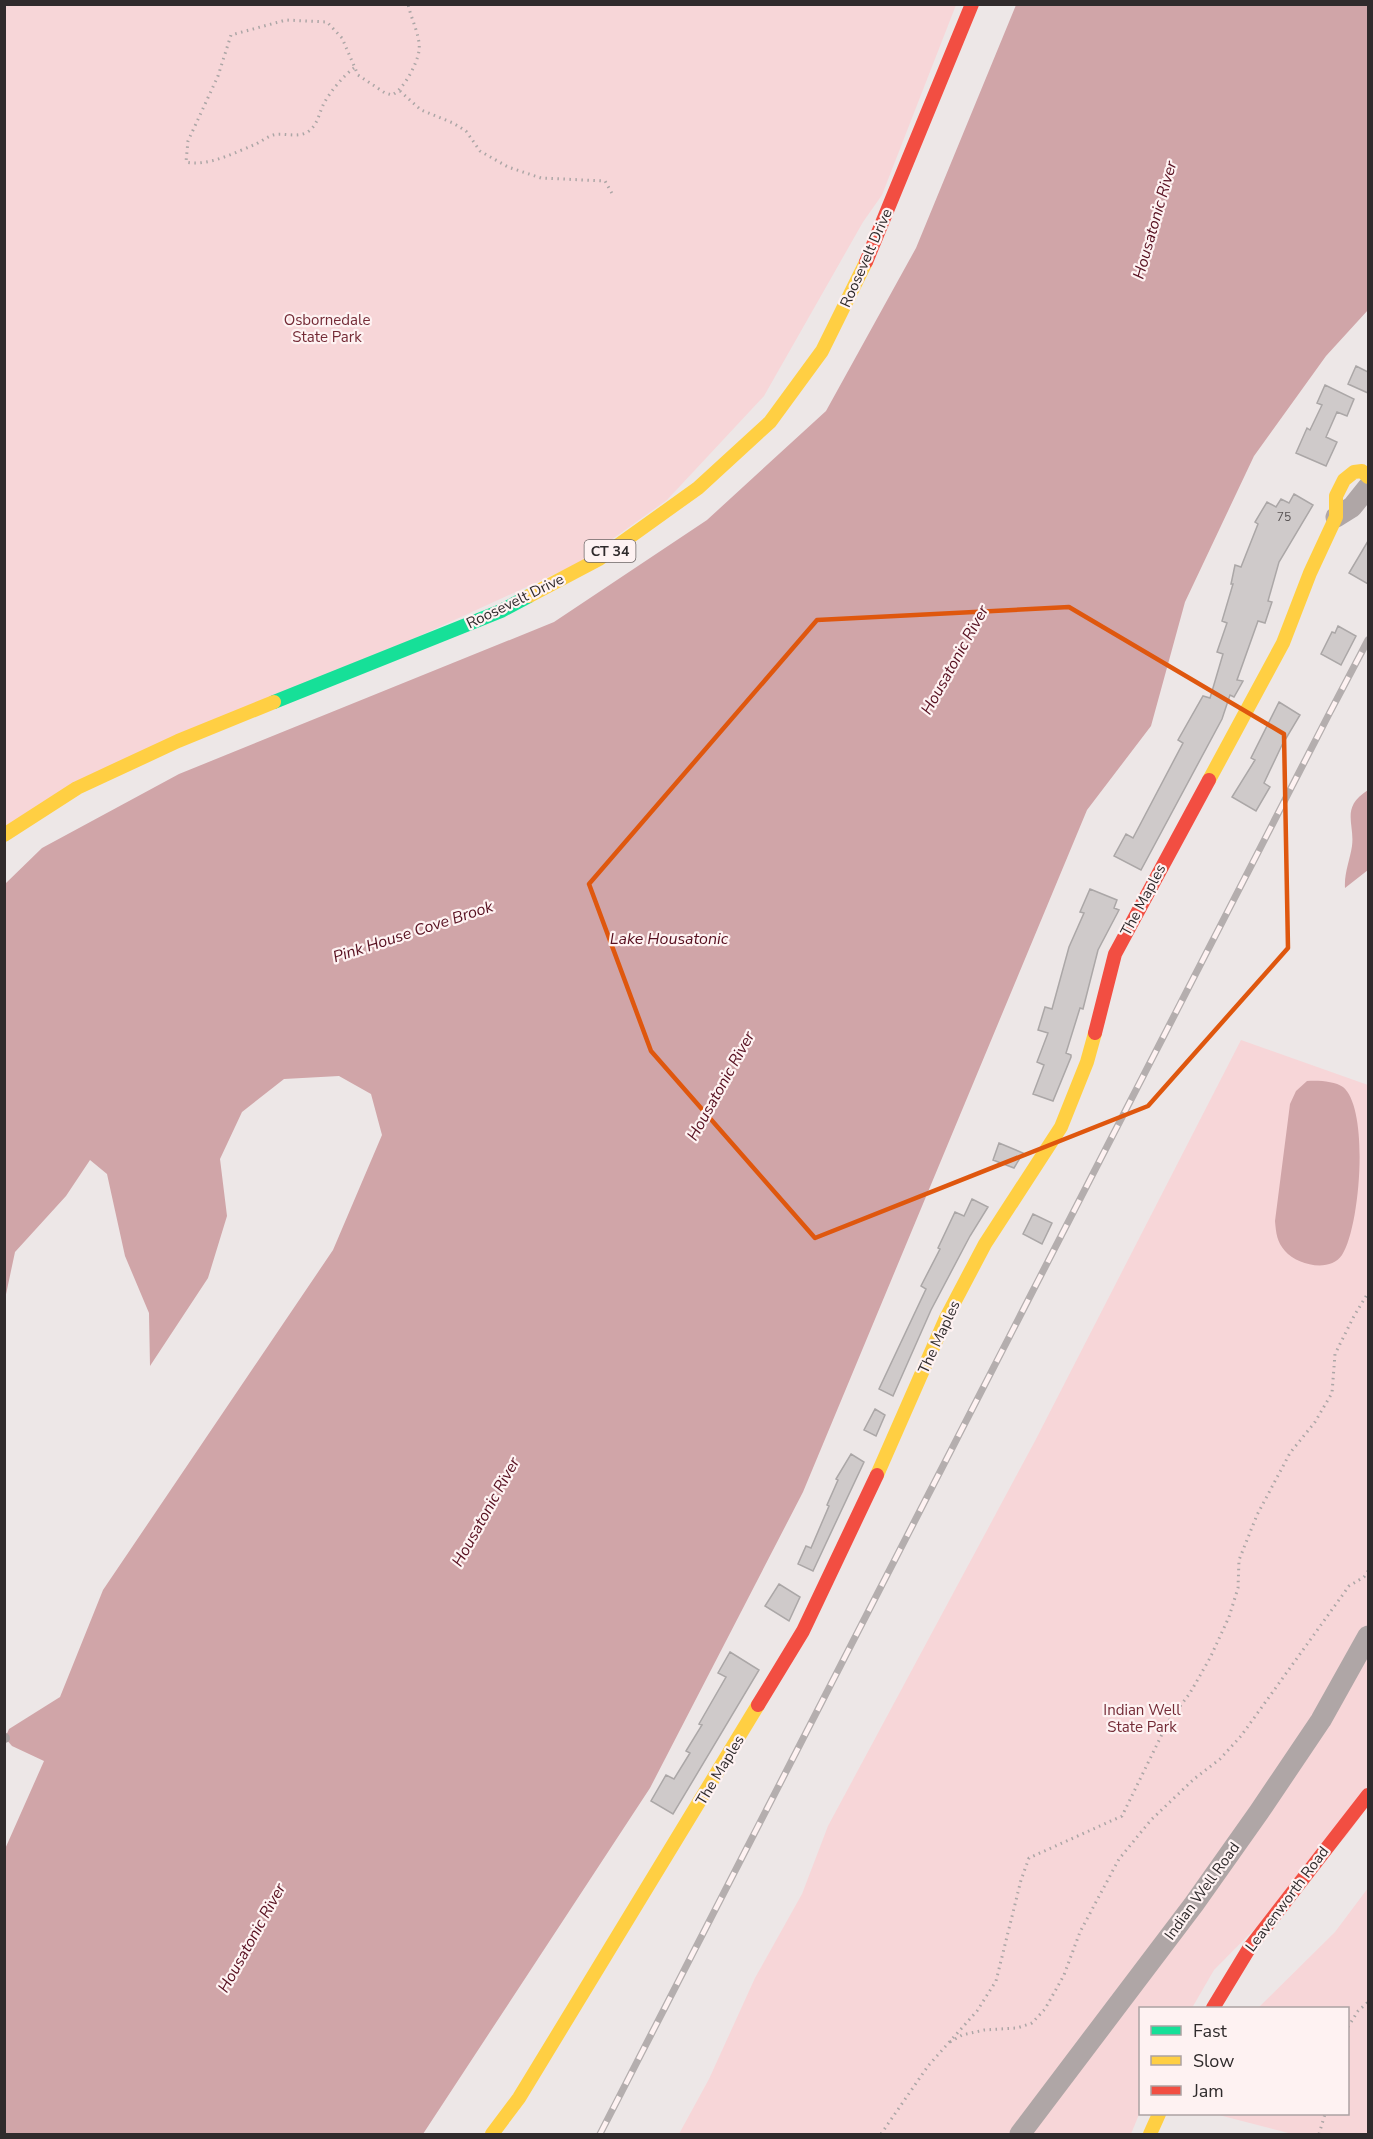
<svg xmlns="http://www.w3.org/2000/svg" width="1373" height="2139" font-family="'Nunito Sans',sans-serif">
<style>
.green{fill:#f7d6d8}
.water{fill:#d0a5a8}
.building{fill:#cfcaca;stroke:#aba7a7;stroke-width:1.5}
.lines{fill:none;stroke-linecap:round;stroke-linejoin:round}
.path{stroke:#aca6a6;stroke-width:3;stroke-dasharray:1.5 4.5;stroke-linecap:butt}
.lane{stroke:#afa6a6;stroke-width:10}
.street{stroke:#afa6a6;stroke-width:21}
.fast{stroke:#16e098;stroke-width:14}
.slow{stroke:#ffcf43;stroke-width:14}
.jam{stroke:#f24e42;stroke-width:14}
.rail-casing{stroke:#b4aeae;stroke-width:7}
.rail{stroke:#fef2f2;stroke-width:4.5;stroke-dasharray:14;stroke-linecap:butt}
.marked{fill:none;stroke:#df570e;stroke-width:4.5;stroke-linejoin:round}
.labels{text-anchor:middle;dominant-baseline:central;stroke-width:4.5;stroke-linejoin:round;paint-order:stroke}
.number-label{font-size:12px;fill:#585354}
.shield{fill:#fef2f2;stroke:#6e6767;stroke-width:1.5}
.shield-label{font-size:14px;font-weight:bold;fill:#302b2c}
.street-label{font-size:15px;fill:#302b2c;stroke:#fef2f2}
.park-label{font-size:15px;fill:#742b36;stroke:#fef2f2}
.water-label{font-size:16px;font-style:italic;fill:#570f1f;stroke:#fef2f2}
</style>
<rect width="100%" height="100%" fill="#ede7e7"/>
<path class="green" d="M5,5H956L882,195L863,222L764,396L667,500L579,563L5,826Z
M1241,1040L1368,1085V1806L1347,1835L1214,1970L1192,2008H1140V2112L1131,2134H679L709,2079L755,1978L802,1894L828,1826L1035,1441Z
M1368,1888V2134H1292L1215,2114H1348V2008H1258L1335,1932Z"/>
<path class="water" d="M1016,5H1368V310L1326,356L1254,456L1185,602L1151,726L1087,810L803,1492L650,1788L423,2134H5V1849L44,1761L12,1746L5,1738L9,1729L60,1697L103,1590L333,1250L382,1135L371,1094L339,1076L284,1079L242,1112L220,1159L227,1216L208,1278L150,1366L149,1313L125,1256L107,1174L90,1160L66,1196L15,1252L5,1299V884L42,848L179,774L554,622L707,520L826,411L916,248Z
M1368,790V870L1345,888C1344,873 1350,860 1352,846C1355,823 1340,808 1368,790Z
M1307,1081C1317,1080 1335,1081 1343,1087C1370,1109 1360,1228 1342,1255C1330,1273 1297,1265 1285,1251C1277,1242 1276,1233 1275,1221L1290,1104L1296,1091Z"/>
<path class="building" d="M1356,366L1368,372V393L1348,384Z
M1325,385L1354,399L1347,416L1337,412L1326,437L1337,442L1326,466L1296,453L1307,428L1310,430L1322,405L1317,403Z
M1294,494L1313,505L1279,562L1268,601L1272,602L1265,623L1258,621L1237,680L1243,681L1234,697L1230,695L1222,719L1141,870L1114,856L1126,834L1133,838L1183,743L1178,740L1203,696L1210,698L1223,654L1217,652L1227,623L1222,621L1233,584H1231L1235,565L1241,567L1258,524L1255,522L1267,502L1276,507L1281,499L1289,503Z
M1368,541V584L1349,573Z
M1338,626L1356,636L1341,665L1321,654L1332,632L1335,633Z
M1279,702L1300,715L1282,745L1264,783L1270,787L1256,811L1232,797L1255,760L1251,758Z
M1090,889L1117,900L1114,908L1119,910L1098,950L1083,1009L1080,1008L1066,1053L1071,1055V1057L1053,1101L1033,1094L1044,1065L1037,1062L1048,1033L1038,1030L1045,1007L1052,1009L1069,947L1084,913L1080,912Z
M999,1143L1023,1153L1014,1168L993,1160Z
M972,1199L988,1207L970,1236L931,1310L893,1396L879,1389L926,1289L921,1286L940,1249L938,1248L955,1212L964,1216Z
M1033,1214L1052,1223L1042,1244L1023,1234Z
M875,1409L885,1415L876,1436L864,1430Z
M851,1454L864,1462L813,1571L798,1564L806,1546L811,1548L829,1506L827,1505L838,1480L836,1479Z
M779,1584L800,1597L789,1621L765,1606Z
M730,1652L759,1670L673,1814L651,1801L666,1775L674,1779L690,1753L686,1751L702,1725L699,1724L726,1677L718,1673Z"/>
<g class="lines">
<path class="path" d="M354,68C343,76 331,91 324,103C319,113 318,124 309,131C298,139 284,132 273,135C267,137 262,141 256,144C236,152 208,167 186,162L188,141L218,76L231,35L286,20L327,22L342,38L358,75L385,93L392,95C404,89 417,64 419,51C421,37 411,19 408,4
M400,91L421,110L453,123L466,131L480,151L508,167L541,178L605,181L614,197
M1348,2027L1358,2011L1368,2002
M950,2042L962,2035L984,2030L1017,2028L1032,2023L1045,2009L1064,1975L1080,1932L1119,1859L1151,1820L1194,1779L1220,1759L1241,1736L1349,1586L1364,1577L1368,1571
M881,2134L928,2066L977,2011L996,1981L1021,1880L1029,1858L1122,1816L1168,1722L1190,1693L1210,1658L1229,1617L1238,1588L1239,1560L1257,1515L1290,1453L1315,1422L1332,1393L1335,1354L1354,1316L1368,1293
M1319,2134L1325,2114"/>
<path class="lane" d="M4,1738H5"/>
<path class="street" d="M1336,517L1352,507L1368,487
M1020,2134L1194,1904L1259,1812L1321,1720L1368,1636"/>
<path class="fast" d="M274,702L501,611L529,596"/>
<path class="slow" d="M529,596L599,559L698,488L770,422L822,351L866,262
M1209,780L1283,643L1310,573L1336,517V496L1344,480L1354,472L1362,471L1368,477
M4,835L77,788L178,741L274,702
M877,1475L946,1318L985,1244L1061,1127L1087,1062L1095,1033
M492,2134L519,2098L758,1705
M1150,2134L1159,2114"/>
<path class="jam" d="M866,262L972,4
M1095,1033L1115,954L1209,780
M758,1705L803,1631L877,1475
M1213,2008L1250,1947L1368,1795"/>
<g class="rail-casing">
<path id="rail" d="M600,2134L1328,716L1368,640"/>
</g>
<use href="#rail" class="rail"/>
</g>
<path class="marked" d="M1069,607L1284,734L1288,948L1148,1106L815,1238L651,1051L589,884L817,620Z"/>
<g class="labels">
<g class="number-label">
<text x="1284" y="517">75</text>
</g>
<rect class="shield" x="584.5" y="540" width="51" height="22" rx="4.5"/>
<g class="shield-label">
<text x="610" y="551">CT 34</text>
</g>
<g class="street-label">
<text transform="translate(866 258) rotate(-66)">Roosevelt Drive</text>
<text transform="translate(515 601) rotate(-26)">Roosevelt Drive</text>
<text transform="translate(1143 900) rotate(-62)">The Maples</text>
<text transform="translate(939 1337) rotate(-65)">The Maples</text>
<text transform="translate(720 1770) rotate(-59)">The Maples</text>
<text transform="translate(1202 1891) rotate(-54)">Indian Well Road</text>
<text transform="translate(1287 1899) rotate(-53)">Leavenworth Road</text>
</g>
<g class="park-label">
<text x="327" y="320">Osbornedale<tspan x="327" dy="17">State Park</tspan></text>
<text x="1142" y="1710">Indian Well<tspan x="1142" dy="17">State Park</tspan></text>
</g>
<g class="water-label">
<text transform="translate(1155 220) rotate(-74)">Housatonic River</text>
<text transform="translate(955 660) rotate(-61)">Housatonic River</text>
<text transform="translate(413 932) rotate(-18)">Pink House Cove Brook</text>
<text x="669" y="939">Lake Housatonic</text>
<text transform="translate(721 1086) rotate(-61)">Housatonic River</text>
<text transform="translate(486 1512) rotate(-61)">Housatonic River</text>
<text transform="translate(252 1938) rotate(-61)">Housatonic River</text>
</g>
</g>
<rect width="1373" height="2139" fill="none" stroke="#302b2c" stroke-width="12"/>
<rect x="1139" y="2007" width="210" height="108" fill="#fef2f2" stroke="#aca2a3" stroke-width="1.5"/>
<rect x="1151" y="2026" width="30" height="9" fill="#16e098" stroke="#aca2a3" stroke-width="1.5"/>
<text x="1193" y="2037" font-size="18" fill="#302b2c">Fast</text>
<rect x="1151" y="2056" width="30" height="9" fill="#ffcf43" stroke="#aca2a3" stroke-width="1.5"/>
<text x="1193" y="2067" font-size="18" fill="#302b2c">Slow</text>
<rect x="1151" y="2086" width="30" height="9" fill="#f24e42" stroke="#aca2a3" stroke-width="1.5"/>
<text x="1193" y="2097" font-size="18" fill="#302b2c">Jam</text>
</svg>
